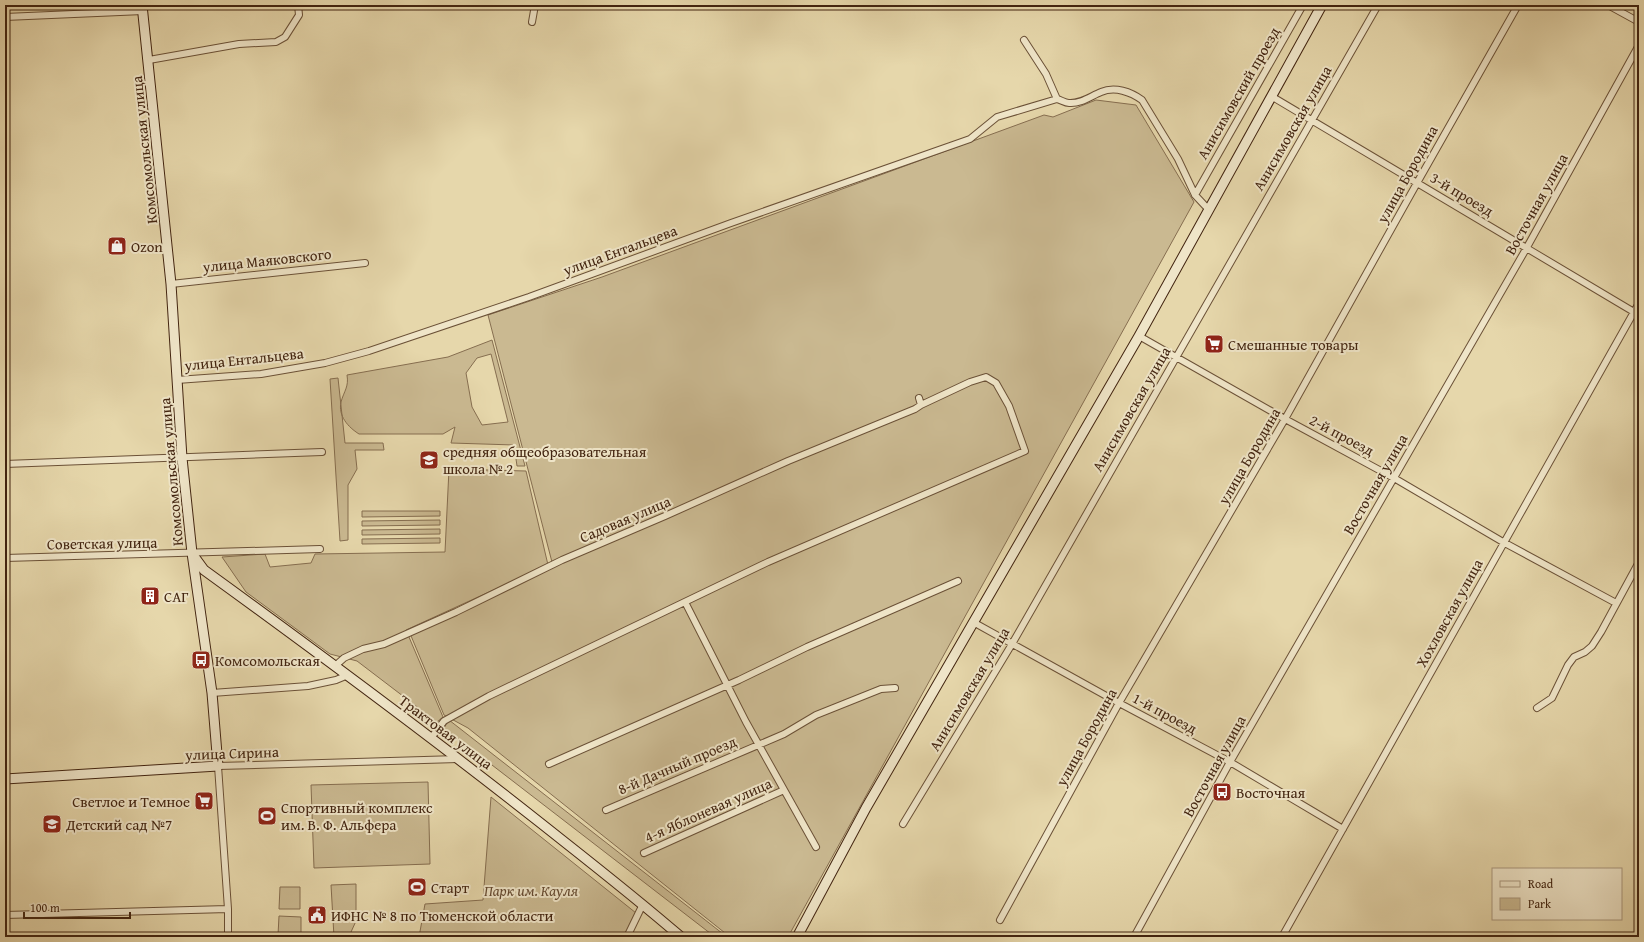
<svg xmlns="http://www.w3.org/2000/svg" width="1644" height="942" font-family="'Gentium Book Plus',serif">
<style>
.green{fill:#cab991;stroke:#866e50;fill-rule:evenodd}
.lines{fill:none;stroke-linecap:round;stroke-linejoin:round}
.street-casing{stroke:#6b5137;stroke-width:8}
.secondary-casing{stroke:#422410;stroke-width:11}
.street{stroke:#efe5c8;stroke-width:6}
.secondary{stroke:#efe5c8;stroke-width:9}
.labels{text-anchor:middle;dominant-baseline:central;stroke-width:4;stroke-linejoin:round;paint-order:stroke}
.street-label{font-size:15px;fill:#422410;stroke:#efe5c8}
.poi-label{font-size:15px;fill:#422410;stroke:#efe5c8;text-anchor:start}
.park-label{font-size:15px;font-style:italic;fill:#644930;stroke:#efe5c8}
</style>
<rect width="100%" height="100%" fill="#e6d7ab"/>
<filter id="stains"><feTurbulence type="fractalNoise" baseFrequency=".005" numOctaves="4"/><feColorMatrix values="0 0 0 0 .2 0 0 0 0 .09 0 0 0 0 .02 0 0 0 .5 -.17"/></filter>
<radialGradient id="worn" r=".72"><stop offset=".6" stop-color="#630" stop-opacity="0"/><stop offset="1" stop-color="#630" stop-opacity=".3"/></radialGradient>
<path class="green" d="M1096,100L1136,105L1194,202L788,937H730L468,728L444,715L409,631L553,566L488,315L602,277L1044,115L1053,117Z
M492,340L525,466H517L514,445L451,443L455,427L443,434H359C348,427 338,416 341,402C344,391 349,387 347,375L448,357ZM491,354L508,422L482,425L472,407L466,373L477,358Z
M338,378L345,443H383L384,450H355L357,469L348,485V540L340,541L330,379Z
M449,469L526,471L548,565L406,630L443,717L437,722L357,661L330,654L246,592L222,557L265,554L270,567L311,563L315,554L445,552Z
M362,511H440V516L362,517Z
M440,520V525L362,526V521Z
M440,529V534L362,535V530Z
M440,538V543L362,544V539Z
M449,720L727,937H715L444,728Z
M428,782L430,864L314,868L311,785Z
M491,797L636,913L624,937H419L425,904L483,900Z
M356,884V921L351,932L359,937H334L331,885Z
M280,887H300V909H279Z
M279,916L301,917V937H282L278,935Z"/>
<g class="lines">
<g class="street-casing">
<path id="street" d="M1608,5L1639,22
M5,17L143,11
M532,22L535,5
M1024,40L1046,74L1057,99C1061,100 1065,103 1069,103C1081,104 1091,96 1101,92C1115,86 1131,92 1142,100L1178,159L1195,195L1209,210
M149,60L239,44L276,42L285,37L299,15L298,5
M1271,96L1639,315
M1195,195L1303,5
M171,284L365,263
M1139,336L1285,419L1394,478L1503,542L1616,603
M177,380L261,374L325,363L369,351L529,297L731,223L970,139L997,117L1057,99
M5,464L322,452
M5,558L320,549
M685,602L746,722L816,847
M973,622L1119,703L1230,762L1343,829
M335,666L344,658L363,649L384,644L456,612L562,560L665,516L788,461L915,409L921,405L919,398
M212,693L308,686L336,680L348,675
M1537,708L1552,698L1568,665L1574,657L1585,652L1592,646L1601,632L1639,562
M431,738L444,721L489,696L768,562L1025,451L1009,406L996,383L986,377L970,382L921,405
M549,764L739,680L807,647L958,581
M606,810L784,734L816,715L881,689L895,688
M903,824L1012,644L1378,5
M644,853L784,790
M5,915L228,909
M1000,920L1119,703L1285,419L1417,183L1518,5
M228,937V909L218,766L458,759
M627,937L643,904
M1134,937L1230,762L1526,249L1639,45
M1282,937L1639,303"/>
</g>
<g class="secondary-casing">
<path id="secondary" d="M193,555L204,570C317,652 429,735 538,821C586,859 635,897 681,937
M5,779L218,766L212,693L192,553L182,458L171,284L142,5
M797,937L866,808L1139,336L1322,5"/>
</g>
<use href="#street" class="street"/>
<use href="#secondary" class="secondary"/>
</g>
<defs>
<g id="shop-square" transform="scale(1)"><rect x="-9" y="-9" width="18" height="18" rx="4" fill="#8f2418" stroke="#efe5c8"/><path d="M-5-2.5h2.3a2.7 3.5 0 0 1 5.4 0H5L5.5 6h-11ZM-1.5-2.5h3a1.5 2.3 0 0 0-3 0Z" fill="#fff"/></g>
<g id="supermarket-square" transform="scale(1)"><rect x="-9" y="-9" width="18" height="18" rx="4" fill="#8f2418" stroke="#efe5c8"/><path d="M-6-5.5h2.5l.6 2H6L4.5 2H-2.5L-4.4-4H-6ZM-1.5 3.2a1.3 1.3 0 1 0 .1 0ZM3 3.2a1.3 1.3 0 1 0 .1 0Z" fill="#fff"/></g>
<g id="school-square" transform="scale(1)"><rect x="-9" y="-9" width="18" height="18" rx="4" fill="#8f2418" stroke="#efe5c8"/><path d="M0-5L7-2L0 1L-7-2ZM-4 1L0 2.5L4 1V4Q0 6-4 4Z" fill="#fff"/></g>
<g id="building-square" transform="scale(1)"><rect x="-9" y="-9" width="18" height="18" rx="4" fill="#8f2418" stroke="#efe5c8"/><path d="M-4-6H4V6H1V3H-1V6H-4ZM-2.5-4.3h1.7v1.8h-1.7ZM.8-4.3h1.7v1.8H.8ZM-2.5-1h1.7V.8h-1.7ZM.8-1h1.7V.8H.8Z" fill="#fff"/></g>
<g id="bus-square" transform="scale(1)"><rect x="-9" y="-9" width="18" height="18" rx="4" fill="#8f2418" stroke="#efe5c8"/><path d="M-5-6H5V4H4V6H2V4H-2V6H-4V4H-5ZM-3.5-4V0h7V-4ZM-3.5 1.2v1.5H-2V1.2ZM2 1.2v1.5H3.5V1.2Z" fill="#fff"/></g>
<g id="stadium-square" transform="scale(1)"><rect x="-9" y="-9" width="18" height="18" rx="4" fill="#8f2418" stroke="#efe5c8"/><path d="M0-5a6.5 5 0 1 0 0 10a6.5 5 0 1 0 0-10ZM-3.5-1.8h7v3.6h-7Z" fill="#fff"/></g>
<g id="civic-square" transform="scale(1)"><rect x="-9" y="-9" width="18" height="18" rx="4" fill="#8f2418" stroke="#efe5c8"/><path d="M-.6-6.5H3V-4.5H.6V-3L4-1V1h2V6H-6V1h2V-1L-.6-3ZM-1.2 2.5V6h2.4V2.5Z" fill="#fff"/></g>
</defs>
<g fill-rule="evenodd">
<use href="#shop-square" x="117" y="246"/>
<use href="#supermarket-square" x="1214" y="344"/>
<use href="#school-square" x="429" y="460"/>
<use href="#building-square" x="150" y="596"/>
<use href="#bus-square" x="201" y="660"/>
<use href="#bus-square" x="1222" y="792"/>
<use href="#supermarket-square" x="204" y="801"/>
<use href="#stadium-square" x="267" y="816"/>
<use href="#school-square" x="52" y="824"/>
<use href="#stadium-square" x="417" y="887"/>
<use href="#civic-square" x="317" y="915"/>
</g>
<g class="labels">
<g class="street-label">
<text transform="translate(1238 93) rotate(-60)">Анисимовский проезд</text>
<text transform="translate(1292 128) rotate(-60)">Анисимовская улица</text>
<text transform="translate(144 150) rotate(-96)">Комсомольская улица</text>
<text transform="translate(1407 174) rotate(-61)">улица Бородина</text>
<text transform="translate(1462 194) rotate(31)">3-й проезд</text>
<text transform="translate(1536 204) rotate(-61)">Восточная улица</text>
<text transform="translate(620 250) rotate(-20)">улица Ентальцева</text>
<text transform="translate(267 260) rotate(-6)">улица Маяковского</text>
<text transform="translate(244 359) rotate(-6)">улица Ентальцева</text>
<text transform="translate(1131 409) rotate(-60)">Анисимовская улица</text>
<text transform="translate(1342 435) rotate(28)">2-й проезд</text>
<text transform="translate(1249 456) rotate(-60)">улица Бородина</text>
<text transform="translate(171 472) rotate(-95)">Комсомольская улица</text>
<text transform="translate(1375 484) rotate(-60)">Восточная улица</text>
<text transform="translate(625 519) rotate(-23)">Садовая улица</text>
<text transform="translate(102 543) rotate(-1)">Советская улица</text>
<text transform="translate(1449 613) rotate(-61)">Хохловская улица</text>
<text transform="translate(969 689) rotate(-59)">Анисимовская улица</text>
<text transform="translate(1165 713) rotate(28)">1-й проезд</text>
<text transform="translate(446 732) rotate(37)">Трактовая улица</text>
<text transform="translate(1086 737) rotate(-61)">улица Бородина</text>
<text transform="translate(232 753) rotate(-2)">улица Сирина</text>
<text transform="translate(677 765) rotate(-23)">8-й Дачный проезд</text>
<text transform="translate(1214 766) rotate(-61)">Восточная улица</text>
<text transform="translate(708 810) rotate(-24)">4-я Яблоневая улица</text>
</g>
<g class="poi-label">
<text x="131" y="246">Ozon</text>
<text x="1228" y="344">Смешанные товары</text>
<text x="443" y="451">средняя общеобразовательная<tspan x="443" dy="17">школа № 2</tspan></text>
<text x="164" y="596">САГ</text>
<text x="215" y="660">Комсомольская</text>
<text x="1236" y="792">Восточная</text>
<text x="190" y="801" text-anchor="end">Светлое и Темное</text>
<text x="281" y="807">Спортивный комплекс<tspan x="281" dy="17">им. В. Ф. Альфера</tspan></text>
<text x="66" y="824">Детский сад №7</text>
<text x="431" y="887">Старт</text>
<text x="331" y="915">ИФНС № 8 по Тюменской области</text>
</g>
<g class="park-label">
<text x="531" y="890">Парк им. Кауля</text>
</g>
</g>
<rect width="1644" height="942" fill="none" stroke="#e6d7ab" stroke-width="20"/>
<rect x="6" y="6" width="1632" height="930" fill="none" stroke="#422410" stroke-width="2"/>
<rect x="10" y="10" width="1624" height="922" fill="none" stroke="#422410"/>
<rect x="1492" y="868" width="130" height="52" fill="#efe5c8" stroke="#aa987e"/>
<rect x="1500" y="881" width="20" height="6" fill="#efe5c8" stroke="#aa987e"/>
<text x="1528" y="888" font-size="12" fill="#422410">Road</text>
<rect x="1500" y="898" width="20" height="12" fill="#cab991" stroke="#aa987e"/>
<text x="1528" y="908" font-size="12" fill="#422410">Park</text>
<path d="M24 912v6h106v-6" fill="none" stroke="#422410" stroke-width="2"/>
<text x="30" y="912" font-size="12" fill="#422410" stroke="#efe5c8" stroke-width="3" paint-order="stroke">100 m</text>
<rect width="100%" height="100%" filter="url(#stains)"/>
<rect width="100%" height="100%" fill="url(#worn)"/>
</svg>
